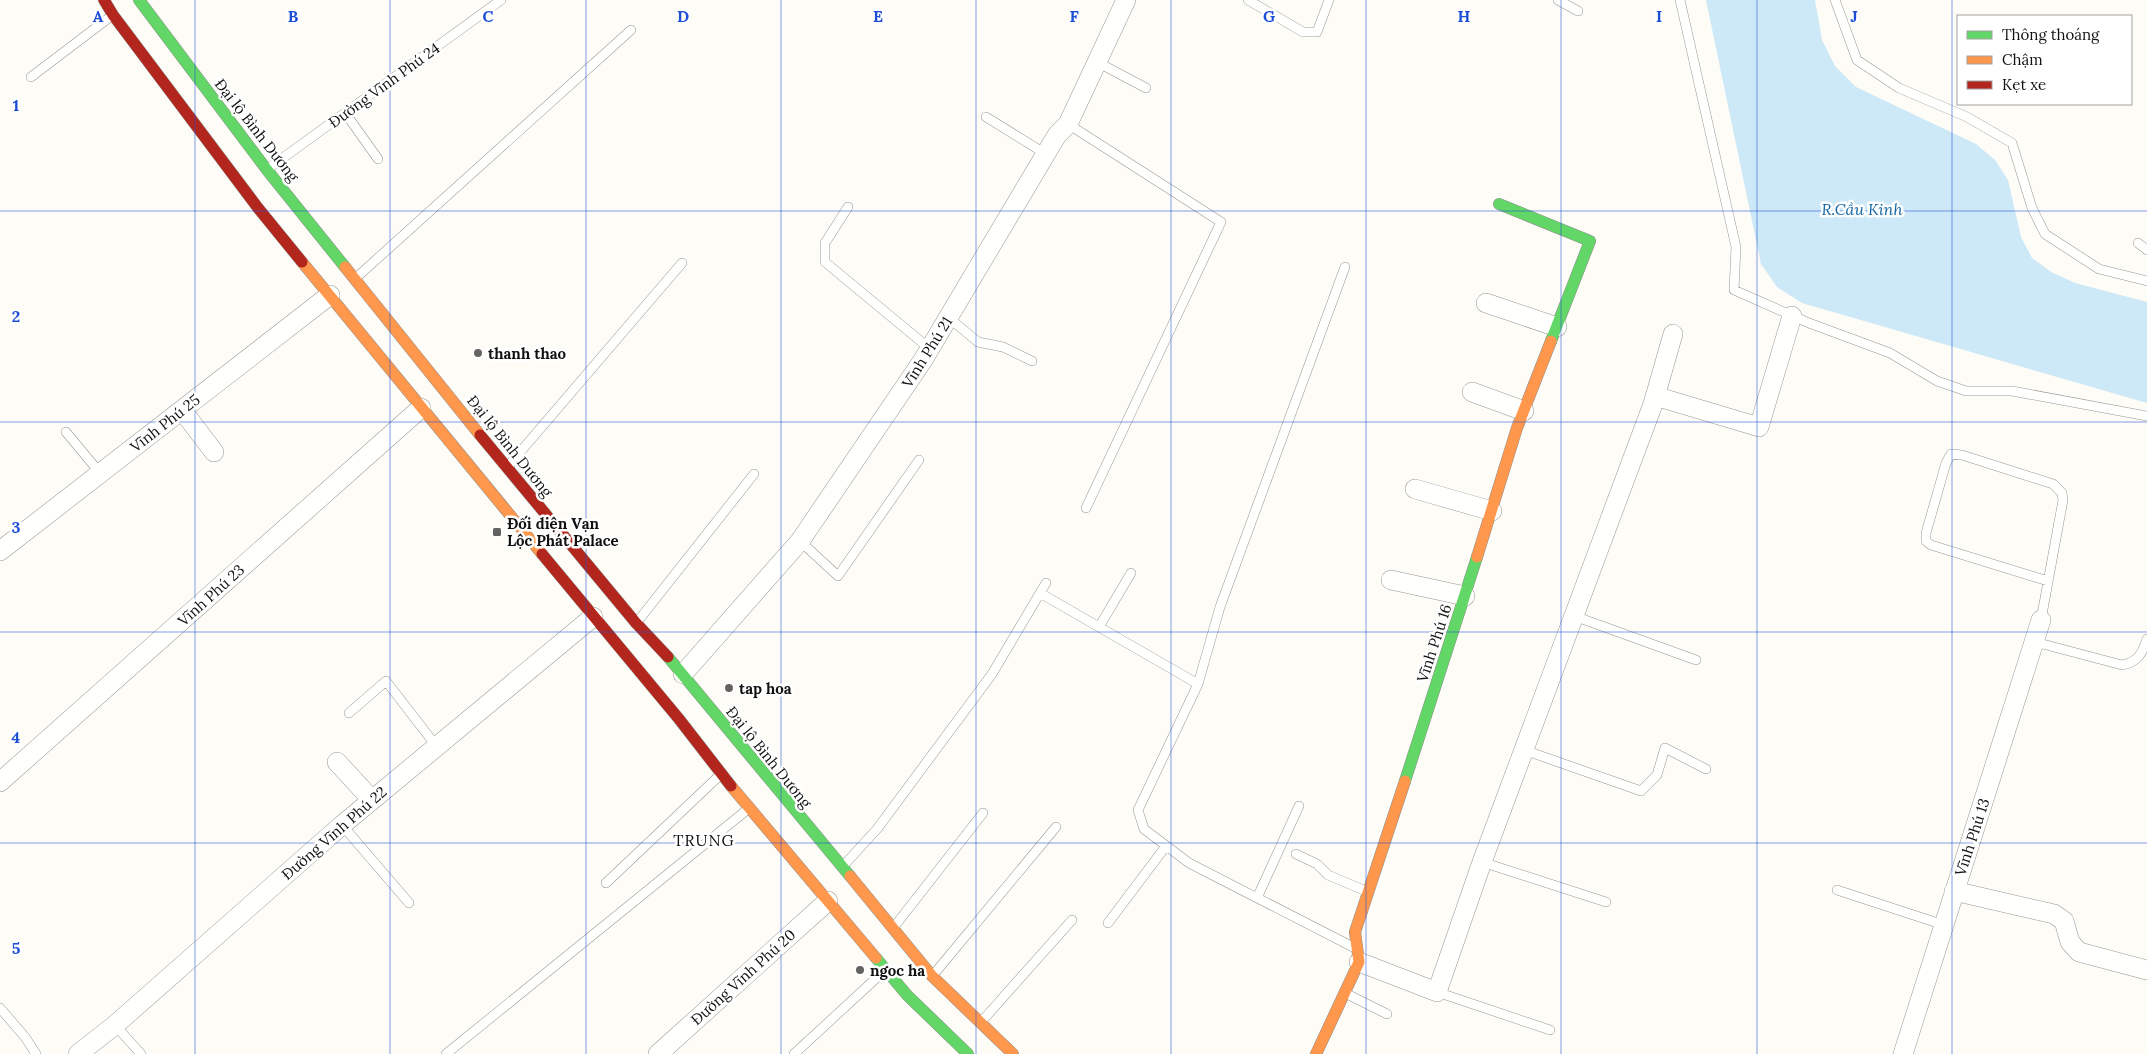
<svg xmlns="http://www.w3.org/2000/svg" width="2147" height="1054" font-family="Lora,serif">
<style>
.water{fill:#cde8f7}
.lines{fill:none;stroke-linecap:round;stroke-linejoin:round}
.lane-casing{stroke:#979795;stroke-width:10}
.street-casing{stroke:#979795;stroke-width:20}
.fast-casing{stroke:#8e8d8b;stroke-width:12}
.slow-casing{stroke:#8e8d8b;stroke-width:12}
.jam-casing{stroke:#8e8d8b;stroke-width:12}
.lane{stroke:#fffffe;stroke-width:9}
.street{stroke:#fffffe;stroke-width:19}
.fast{stroke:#63d668;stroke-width:11}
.slow{stroke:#ff974d;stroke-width:11}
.jam{stroke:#b3261e;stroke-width:11}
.grid{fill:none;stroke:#1d4ed8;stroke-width:1;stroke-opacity:0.55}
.poi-dot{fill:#646362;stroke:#fff;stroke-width:2}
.labels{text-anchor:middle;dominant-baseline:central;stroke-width:5;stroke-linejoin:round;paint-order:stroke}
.street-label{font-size:15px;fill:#111;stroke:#fff}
.poi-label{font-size:15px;font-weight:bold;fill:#111;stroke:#fff;text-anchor:start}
.water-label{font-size:16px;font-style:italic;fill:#1768a6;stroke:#fff}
.neighbourhood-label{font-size:16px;letter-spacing:1px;fill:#111;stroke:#fff}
.grid-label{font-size:16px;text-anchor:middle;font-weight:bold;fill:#1d4ed8;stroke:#fff;stroke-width:5;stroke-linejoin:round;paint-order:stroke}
</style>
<rect width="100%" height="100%" fill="#fdfcf7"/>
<path class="water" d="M1706,0H1815L1822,40L1835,66L1856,87L1976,144L1995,160L2008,180L2021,237L2032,258L2051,272L2075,283L2147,302V403L1802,303L1777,287L1761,264Z"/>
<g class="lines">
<g class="lane-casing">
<path id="lane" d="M1248,0L1303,32H1317L1329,0
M1558,0L1578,11
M1680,0L1736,247L1734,290L1809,323L1890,353L1937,381L1966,391H2012L2147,416
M1835,0L1857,60L1899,88L1967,117L2012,143L2032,208L2045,234L2099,269L2147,281
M1097,62L1146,88
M31,77L110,17
M346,114L378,159
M986,117L1046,154
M1068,124L1221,222L1086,508
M269,168L501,0
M848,207L825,243V262L930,349
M2138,243L2147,250
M358,276L631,30
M949,318L978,342L1003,347L1032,361
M66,432L100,473
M509,465L682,263
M800,541L838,576L919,460
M1040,593L1046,583
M1574,616L1696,660
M2041,620L2063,500L2062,493L2053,484L1962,455L1951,454L1946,463L1926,533V541L1931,545L2048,581
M638,621L754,474
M1099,627L1131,573
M2035,642L2122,665C2138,662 2142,654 2147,639
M1198,684L1138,810L1144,829L1189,863L1353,947
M349,713L386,681L437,747
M1524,750L1641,791L1657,775L1665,748L1706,769
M342,825L409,903
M1296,854L1317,864L1328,875L1366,891
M1482,862L1606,902
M845,864L877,829L992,674L1040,593L1198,684L1220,607L1345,267
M606,883L719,776
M1837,890L1944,925
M1257,898L1299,806
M1108,923L1166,846
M894,927L983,813
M934,974L1056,827
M1437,992L1550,1030
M1347,994L1387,1014
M0,1008L25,1037L36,1054
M982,1021L1072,920
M115,1025L141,1054
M446,1054L748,809
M794,1054L884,971"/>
</g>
<g class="street-casing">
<path id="street" d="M1486,303L1557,327
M1472,392L1524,411
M1655,396L1759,427L1792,316
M182,410L214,452
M1415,489L1492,511
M0,551L330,295
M1391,580L1465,596
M683,674L800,541L923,360L1057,135L1068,124L1126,0
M337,762L372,800
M0,782L421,408
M1954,891L2054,914L2064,921L2070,942L2079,952L2147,970
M1359,962L1437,992L1482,862L1653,404L1673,334
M78,1054L115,1025L342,825L593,617
M658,1054L828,901
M1903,1054L2041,620"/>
</g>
<g class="fast-casing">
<path id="fast" d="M139,0L267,170L345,267
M1499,204L1590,241L1551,341
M668,657L850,876
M1405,781L1477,557
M876,958L907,995L968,1054"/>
</g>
<g class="slow-casing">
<path id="slow" d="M302,262L542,554
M345,267L480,435
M1477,557L1517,428L1551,341
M731,786L876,958
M850,876L932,976L1013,1054
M1316,1054L1359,962L1355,932L1405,781"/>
</g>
<g class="jam-casing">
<path id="jam" d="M104,0L113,15L258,208L302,262
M480,435L636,623L668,657
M542,554L679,719L731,786"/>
</g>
<use href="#lane" class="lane"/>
<use href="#street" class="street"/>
<use href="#fast" class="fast"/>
<use href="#slow" class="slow"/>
<use href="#jam" class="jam"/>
</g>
<path class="grid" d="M195,0V1054M390,0V1054M586,0V1054M781,0V1054M976,0V1054M1171,0V1054M1366,0V1054M1561,0V1054M1757,0V1054M1952,0V1054M0,211H2147M0,422H2147M0,632H2147M0,843H2147"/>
<g class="poi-dot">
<circle cx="478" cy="353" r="5"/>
<rect x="492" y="527" width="10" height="10" rx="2.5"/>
<circle cx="729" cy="688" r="5"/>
<circle cx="860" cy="970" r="5"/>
</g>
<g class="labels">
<g class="street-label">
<text transform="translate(384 85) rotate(-36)">Đường Vĩnh Phú 24</text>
<text transform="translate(257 130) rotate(52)">Đại lộ Bình Dương</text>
<text transform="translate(927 352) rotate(-58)">Vĩnh Phú 21</text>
<text transform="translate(165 423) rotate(-38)">Vĩnh Phú 25</text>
<text transform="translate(510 446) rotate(51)">Đại lộ Bình Dương</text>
<text transform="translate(211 595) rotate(-42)">Vĩnh Phú 23</text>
<text transform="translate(1434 643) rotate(-72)">Vĩnh Phú 16</text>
<text transform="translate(769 757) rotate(51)">Đại lộ Bình Dương</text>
<text transform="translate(334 833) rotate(-41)">Đường Vĩnh Phú 22</text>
<text transform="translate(1972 837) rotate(-72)">Vĩnh Phú 13</text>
<text transform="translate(743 977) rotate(-42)">Đường Vĩnh Phú 20</text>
</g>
<g class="poi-label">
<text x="488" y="353">thanh thao</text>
<text x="507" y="523">Đối diện Vạn<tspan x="507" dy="17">Lộc Phát Palace</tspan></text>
<text x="739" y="688">tap hoa</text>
<text x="870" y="970">ngoc ha</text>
</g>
<g class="water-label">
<text x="1862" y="209">R.Cầu Kinh</text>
</g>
<g class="neighbourhood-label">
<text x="704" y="840">TRUNG</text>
</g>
</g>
<g class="grid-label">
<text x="98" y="22">A</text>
<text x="293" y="22">B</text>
<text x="488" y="22">C</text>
<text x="683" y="22">D</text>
<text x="878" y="22">E</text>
<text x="1074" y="22">F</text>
<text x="1269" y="22">G</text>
<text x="1464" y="22">H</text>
<text x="1659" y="22">I</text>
<text x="1854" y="22">J</text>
<text x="16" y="111">1</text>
<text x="16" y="322">2</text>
<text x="16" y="533">3</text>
<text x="16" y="743">4</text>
<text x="16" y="954">5</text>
</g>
<rect x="1957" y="15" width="175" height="90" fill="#ffffff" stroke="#a0a0a0"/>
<rect x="1967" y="31" width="25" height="8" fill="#63d668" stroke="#a0a0a0"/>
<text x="2002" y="40" font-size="15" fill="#111111">Thông thoáng</text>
<rect x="1967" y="56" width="25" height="8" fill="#ff974d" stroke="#a0a0a0"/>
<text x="2002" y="65" font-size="15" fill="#111111">Chậm</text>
<rect x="1967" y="81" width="25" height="8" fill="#b3261e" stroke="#a0a0a0"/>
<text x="2002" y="90" font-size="15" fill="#111111">Kẹt xe</text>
</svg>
